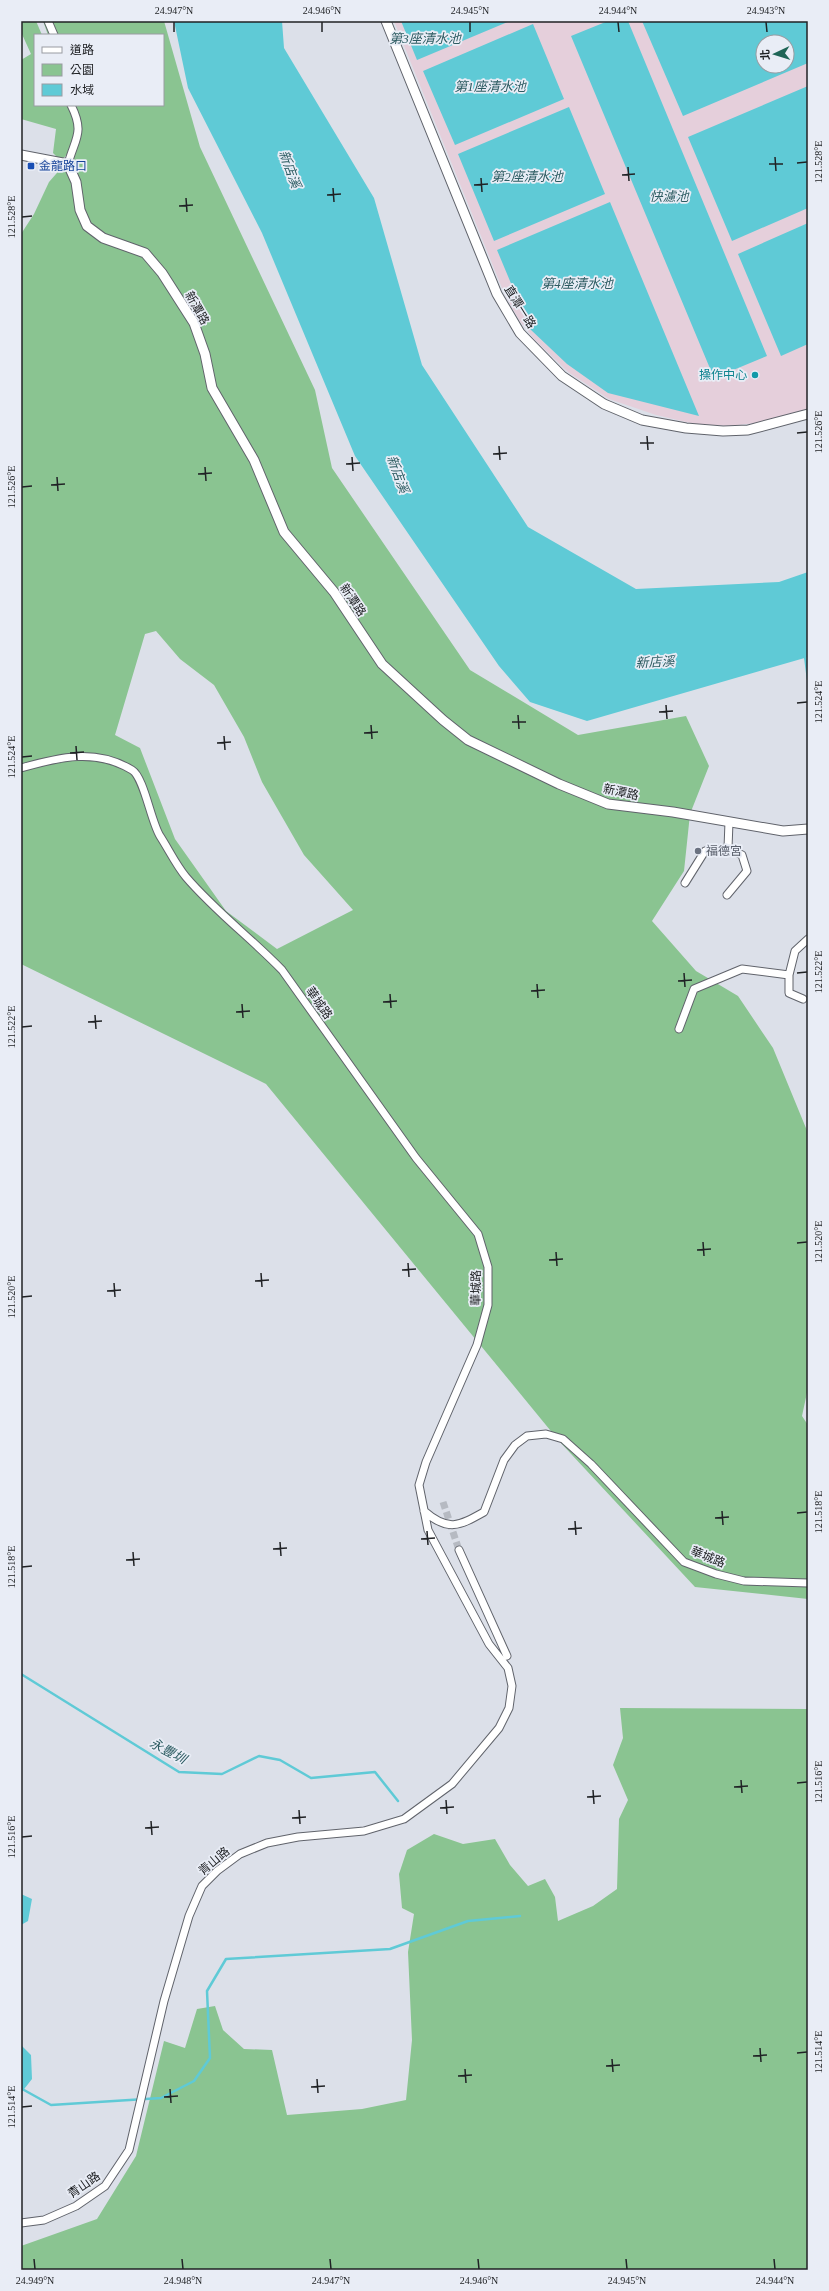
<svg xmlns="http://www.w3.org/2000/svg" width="829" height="2291" font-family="'Times New Roman','Noto Sans TC',serif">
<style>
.industrial{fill:#e5cfdb;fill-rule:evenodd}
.green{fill:#8ac491;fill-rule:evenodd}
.water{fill:#5fcad6;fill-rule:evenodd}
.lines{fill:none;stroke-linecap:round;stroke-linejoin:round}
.stream{stroke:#5fcad6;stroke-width:2.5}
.minor-tunnel{stroke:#b6bac2;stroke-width:7;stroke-dasharray:7 3.5;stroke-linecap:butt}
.minor-casing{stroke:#60636b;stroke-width:9}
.tertiary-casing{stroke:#60636b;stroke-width:11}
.minor{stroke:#fff;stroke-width:7}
.tertiary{stroke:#fff;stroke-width:9}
.ticks{fill:none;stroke:#202225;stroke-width:1.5}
.transit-dot{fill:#1a4fb4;stroke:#e9edf6;stroke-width:1.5}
.culture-dot{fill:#0f9aa8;stroke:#e9edf6;stroke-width:1.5}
.worship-dot{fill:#6b7280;stroke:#e9edf6;stroke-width:1.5}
.labels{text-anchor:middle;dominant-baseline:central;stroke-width:3.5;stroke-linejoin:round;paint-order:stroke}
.transit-label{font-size:12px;fill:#164399;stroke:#e9edf6;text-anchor:start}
.street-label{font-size:12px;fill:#202225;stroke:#e9edf6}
.culture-label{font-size:12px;fill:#0d838f;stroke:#e9edf6;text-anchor:end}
.worship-label{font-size:12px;fill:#5b616d;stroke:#e9edf6;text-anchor:start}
.water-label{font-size:13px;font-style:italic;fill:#2c5b61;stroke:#e9edf6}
.neatline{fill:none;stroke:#202225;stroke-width:1.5}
.ticks-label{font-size:10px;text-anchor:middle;fill:#202225}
</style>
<rect width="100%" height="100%" fill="#dce0e9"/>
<path class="industrial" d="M394,21H808V408L782,418L756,423L728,426L695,424L656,415L609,399L568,372L535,340L519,320L504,293ZM763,42H787V66H763Z"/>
<path class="green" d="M21,21H36L42,35H35V105H163V35H48L43,21H164L200,147L315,390L332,468L470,670L578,735L686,716L709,766L690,814L684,871L652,921L696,971L738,996L773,1048L808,1133V1388L802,1416L808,1425V1599L695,1587L559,1441L266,1084L21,964V234L34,214L49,182L77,150L78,142L61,161L53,153L56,129L21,119V60L31,54L21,32ZM156,631L180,659L214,685L244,737L262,782L304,855L353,910L277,949L226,911L175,839L140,748L115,735L145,634Z
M620,1708L808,1709V2270H21V2246L97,2219L136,2156L164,2041L185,2048L197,2009L215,2006L223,2030L244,2049L272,2050L287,2115L362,2109L406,2100L412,2040L408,1952L414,1914L402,1908L399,1874L407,1850L434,1834L463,1844L495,1839L510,1865L528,1886L545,1879L555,1897L558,1921L593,1906L617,1889L619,1819L628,1800L613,1765L623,1738Z"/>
<path class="water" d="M174,21H282L284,48L374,198L422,365L528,527L636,589L779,582L808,572V657L587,721L530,702L499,666L355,456L262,233L188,88Z
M401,21H510L417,60Z
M608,21H628L767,356L714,378L571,36Z
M642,21H808V63L683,116ZM763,42H787V66H763Z
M533,24L564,99L455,145L423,71Z
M808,86V208L732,241L688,137Z
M569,107L605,194L494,241L458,154Z
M610,202L699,416L608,393L567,364L530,329L497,250Z
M808,223V344L781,356L738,254Z
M21,1894L32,1899L28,1921L21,1925Z
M21,2045L31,2055L32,2079L21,2093Z"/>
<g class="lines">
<path class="stream" d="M805,656L808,679
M21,1674L179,1772L222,1774L259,1756L280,1760L311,1778L375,1772L398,1801
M24,2090L51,2105L161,2098L194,2081L210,2058L207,1991L226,1959L390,1949L468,1921L520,1916"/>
<path class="minor-tunnel" d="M443,1502L459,1550"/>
<g class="minor-casing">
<path id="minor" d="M48,21L54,35
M68,164C75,138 85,133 71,105
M21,768C59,757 96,748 132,770C144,777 151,822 160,836C169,850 176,865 186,877C215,911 251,938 282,970L416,1158L478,1234L488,1267V1305L477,1345L426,1462L419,1485L428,1530L489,1644L508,1668L512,1686L509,1708L499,1728L452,1784L404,1819L364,1831L298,1837L267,1843L240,1854L217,1871L202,1886L189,1916L164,2001L129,2150L105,2186L76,2206L44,2220L21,2223
M685,883L705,851L728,848
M727,895L747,871L742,855L728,848L729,822
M789,975V993L803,999
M679,1029L694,989L742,969L789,975L795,951L808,939
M424,1511C448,1532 459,1526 484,1512L504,1460L515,1445L527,1436L546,1434L563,1439L591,1464L684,1562L716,1574L744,1581L808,1583
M459,1550L507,1656"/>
</g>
<g class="tertiary-casing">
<path id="tertiary" d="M386,21L497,294L520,333L562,376L604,404L642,420L686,428L723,431L748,430L808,414
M21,155L68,164L76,182L80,210L87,226L103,238L145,253L162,273L194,323L205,354L212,388L254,460L284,532L334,592L382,664L443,720L468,740L559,784L608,804L673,812L783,831L808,829"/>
</g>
<use href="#minor" class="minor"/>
<use href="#tertiary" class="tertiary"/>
</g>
<path class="ticks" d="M174,22V32M322,22V32M470,22V32M618,22L619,32M766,22L767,32M775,157L776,171M797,163L807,162M769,164H783M628,167L629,181M622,175L635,174M481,178L482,192M474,185L488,184M333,188L334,202M327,195L341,194M186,198L187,212M179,206L193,205M22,217L32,216M797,433L807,432M647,436L648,450M640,443H654M499,446L500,460M493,454L507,453M352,457L353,471M346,464L360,463M205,467L206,481M198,474L212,473M57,477L58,491M51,485L65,484M22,487L32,486M797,703L807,702M666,705L667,719M659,712L673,711M518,715L519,729M512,722H526M371,725L372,739M364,733L378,732M224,736L225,750M217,743L231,742M76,746L77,760M70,753L84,752M22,757L32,756M684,973L685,987M797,973L807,972M678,981L692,980M537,984L538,998M531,991L545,990M390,994L391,1008M383,1002L397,1001M242,1004L243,1018M236,1012L250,1011M95,1015L96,1029M88,1022L102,1021M22,1027L32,1026M703,1242L704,1256M797,1243L807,1242M697,1250L711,1249M556,1252L557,1266M549,1260L563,1259M408,1263L409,1277M402,1270L416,1269M261,1273L262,1287M255,1281L269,1280M114,1283L115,1297M107,1291L121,1290M22,1297L32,1296M722,1511L723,1525M797,1513L807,1512M715,1518L729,1517M575,1521L576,1535M568,1529L582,1528M427,1531L428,1545M421,1539L435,1538M280,1542L281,1556M273,1549L287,1548M133,1552L134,1566M126,1560L140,1559M22,1567L32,1566M741,1780L742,1793M797,1783L807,1782M734,1787L748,1786M593,1790L594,1804M587,1797L601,1796M446,1800L447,1814M440,1808L454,1807M299,1810L300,1824M292,1818L306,1817M151,1821L152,1835M145,1828L159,1827M22,1837L32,1836M760,2048L761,2062M797,2053L807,2052M753,2056L767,2055M612,2059L613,2072M606,2066L620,2065M465,2069L466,2083M458,2076L472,2075M317,2079L318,2093M311,2087L325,2086M170,2089L171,2103M164,2097L178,2096M22,2107L32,2106M34,2259L35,2269M182,2259L183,2269M330,2259L331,2269M478,2259L479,2269M626,2259L627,2269M774,2259L775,2269"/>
<rect class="transit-dot" x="27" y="162" width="8" height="8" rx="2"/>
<circle class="culture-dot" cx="755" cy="375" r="4"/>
<circle class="worship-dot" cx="698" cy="851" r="4"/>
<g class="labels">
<g class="transit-label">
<text x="39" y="166">金龍路口</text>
</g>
<g class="street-label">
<text transform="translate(520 307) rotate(58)">直潭一路</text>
<text transform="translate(197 308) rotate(61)">新潭路</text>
<text transform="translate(353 600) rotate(56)">新潭路</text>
<text transform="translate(621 792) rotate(12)">新潭路</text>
<text transform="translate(319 1003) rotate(55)">華城路</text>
<text transform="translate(476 1288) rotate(-89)">華城路</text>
<text transform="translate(708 1557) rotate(22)">華城路</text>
<text transform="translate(214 1861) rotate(-40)">青山路</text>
<text transform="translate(84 2185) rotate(-35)">青山路</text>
</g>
<g class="culture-label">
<text x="747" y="375">操作中心</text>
</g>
<g class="worship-label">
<text x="706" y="851">福德宮</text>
</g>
<g class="water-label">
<text x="425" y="38">第3座清水池</text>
<text x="490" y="86">第1座清水池</text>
<text transform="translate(290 169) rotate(70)">新店溪</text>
<text x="527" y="176">第2座清水池</text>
<text x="669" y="196">快濾池</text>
<text x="577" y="283">第4座清水池</text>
<text transform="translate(398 474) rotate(70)">新店溪</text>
<text transform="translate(655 662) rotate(-3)">新店溪</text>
<text transform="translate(168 1751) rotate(28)">永豐圳</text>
</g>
</g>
<rect width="829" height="2291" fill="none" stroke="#e9edf6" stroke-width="44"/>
<rect x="34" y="34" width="130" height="72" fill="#e9edf6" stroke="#999ca2"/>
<rect x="42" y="47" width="20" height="6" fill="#ffffff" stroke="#999ca2"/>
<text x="70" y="54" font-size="12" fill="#202225">道路</text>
<rect x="42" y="64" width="20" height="12" fill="#8ac491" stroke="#999ca2"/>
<text x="70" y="74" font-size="12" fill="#202225">公園</text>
<rect x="42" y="84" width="20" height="12" fill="#5fcad6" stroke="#999ca2"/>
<text x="70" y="94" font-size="12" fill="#202225">水域</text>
<g transform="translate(775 54) rotate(266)"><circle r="19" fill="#e9edf6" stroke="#999ca2"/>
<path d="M0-3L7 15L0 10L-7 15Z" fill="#1f6557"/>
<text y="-6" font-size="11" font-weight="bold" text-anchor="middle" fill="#202225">北</text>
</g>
<rect x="22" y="22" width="785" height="2247" class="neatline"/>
<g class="ticks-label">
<text x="174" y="14">24.947°N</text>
<text x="322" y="14">24.946°N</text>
<text x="470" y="14">24.945°N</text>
<text x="618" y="14">24.944°N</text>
<text x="766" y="14">24.943°N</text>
<text transform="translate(818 162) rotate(-90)" y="4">121.528°E</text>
<text transform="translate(11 217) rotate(-90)" y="4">121.528°E</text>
<text transform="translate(818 432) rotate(-90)" y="4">121.526°E</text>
<text transform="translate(11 487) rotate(-90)" y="4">121.526°E</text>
<text transform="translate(818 702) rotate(-90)" y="4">121.524°E</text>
<text transform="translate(11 757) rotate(-90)" y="4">121.524°E</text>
<text transform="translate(818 972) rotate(-90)" y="4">121.522°E</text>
<text transform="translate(11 1027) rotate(-90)" y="4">121.522°E</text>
<text transform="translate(818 1242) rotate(-90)" y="4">121.520°E</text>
<text transform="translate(11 1297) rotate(-90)" y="4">121.520°E</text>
<text transform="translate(818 1512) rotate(-90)" y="4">121.518°E</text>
<text transform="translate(11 1567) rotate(-90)" y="4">121.518°E</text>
<text transform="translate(818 1782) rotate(-90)" y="4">121.516°E</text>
<text transform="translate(11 1837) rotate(-90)" y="4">121.516°E</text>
<text transform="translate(818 2052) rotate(-90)" y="4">121.514°E</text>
<text transform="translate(11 2107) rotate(-90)" y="4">121.514°E</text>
<text x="35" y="2284">24.949°N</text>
<text x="183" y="2284">24.948°N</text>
<text x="331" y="2284">24.947°N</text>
<text x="479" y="2284">24.946°N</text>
<text x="627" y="2284">24.945°N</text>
<text x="775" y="2284">24.944°N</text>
</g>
</svg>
